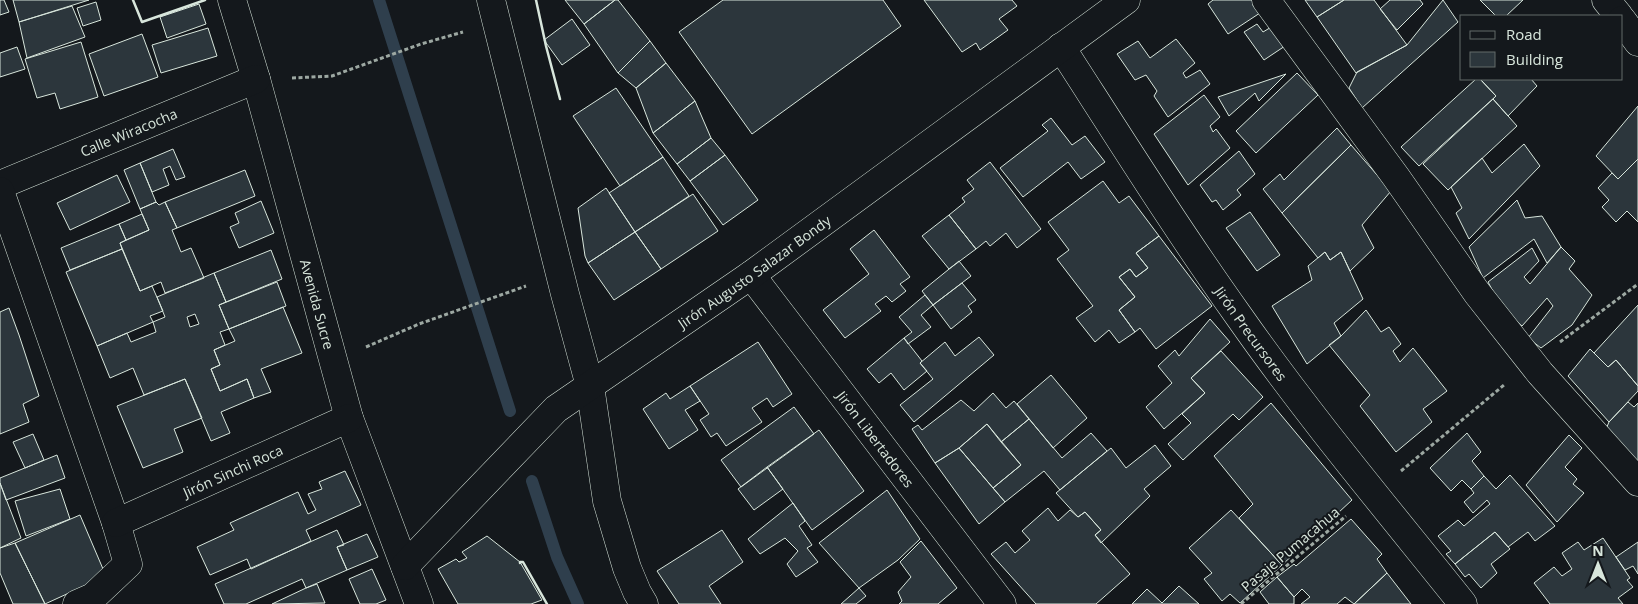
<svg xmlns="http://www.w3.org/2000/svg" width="1638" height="604" font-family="'Open Sans',sans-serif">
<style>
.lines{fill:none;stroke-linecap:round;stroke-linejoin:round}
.stream{stroke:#2f3f4d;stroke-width:12}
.building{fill:#2c363c;stroke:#d8e6dc;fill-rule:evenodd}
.street-casing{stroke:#d8e6dc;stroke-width:29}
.path{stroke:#9da8a2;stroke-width:3;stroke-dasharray:4 2.5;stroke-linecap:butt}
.street{stroke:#14181c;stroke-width:28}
.wall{stroke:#d8e6dc;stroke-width:2.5}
.labels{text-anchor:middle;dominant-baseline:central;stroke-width:4;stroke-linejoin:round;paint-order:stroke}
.street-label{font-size:14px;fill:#d8e6dc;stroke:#14181c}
</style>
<rect width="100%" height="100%" fill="#14181c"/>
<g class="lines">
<path class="stream" d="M379,0L510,411
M532,481L557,557L578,604"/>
</g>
<path class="building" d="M0,0H4L9,12L0,15Z
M13,0H89L19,22Z
M565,0H615L584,24Z
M615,0H618L650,41L618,73L584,24Z
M723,0H883L901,26L752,134L679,32Z
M924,0H1012L1017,6L999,19L1008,30L980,50L976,43L962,52Z
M1213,0H1260L1266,9L1228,34L1208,4Z
M1305,0H1344L1317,17Z
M1344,0H1374L1407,45L1356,73L1317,17Z
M1390,0H1420L1423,4L1397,30L1380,9Z
M1443,0L1458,22L1362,108L1349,88L1357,72L1407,45Z
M1480,0H1523L1506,16H1496Z
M96,2L101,20L83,26L77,8Z
M199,4L206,24L167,38L160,17Z
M72,6L85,37L27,58L19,22Z
M572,19L590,45L562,65L544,40Z
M1278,23L1291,42L1264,60L1244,32L1257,24L1263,32Z
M208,28L217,56L161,73L152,45Z
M142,34L158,77L104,96L89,54Z
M1176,39L1195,63L1183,73L1186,78L1200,70L1210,84L1168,117L1154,96L1157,91L1146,75L1135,80L1117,54L1138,41L1150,58Z
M650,41L666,63L636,88L618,73Z
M81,42L98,97L60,109L55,93L37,98L25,59Z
M17,47L25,69L0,77V53Z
M666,63L695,101L653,133L636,88Z
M1297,73L1318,95L1256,153L1236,131Z
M1286,74L1259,101L1255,93L1229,116L1218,97Z
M1476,79H1480L1496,96L1419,166L1401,147Z
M1480,79H1531L1537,86L1508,116L1493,99L1496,96Z
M616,88L663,157L620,186L573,116Z
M1204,95L1220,117L1210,126L1213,132L1216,129L1230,148L1188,185L1154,134Z
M1493,99L1517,126L1448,190L1423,164Z
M695,101L711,138L677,164L653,133Z
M1638,106V159L1618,179L1596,156Z
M1051,118L1072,145L1085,136L1105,162L1081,179L1068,162L1023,197L1000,168L1048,131L1042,125Z
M1337,128L1351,145L1282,213L1263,189L1280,174L1284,180Z
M711,138L725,155L690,181L677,164Z
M1524,144L1540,166L1469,239L1456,213L1462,208L1451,187L1482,158L1492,173Z
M1351,145L1391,191L1362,225L1374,248L1350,271L1341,252L1330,260L1325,252L1318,258L1282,213Z
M173,149L185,177L176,180L170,166L163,169L169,185L152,192L140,163Z
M1239,151L1255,174L1237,190L1241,195L1223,210L1216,200L1212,202L1200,185Z
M725,155L758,200L723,225L690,181Z
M663,157L689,196L635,232L609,193Z
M1638,159V222L1627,211L1616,222L1602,207L1609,200L1598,188L1612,173L1618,179Z
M990,162L1041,229L1017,248L1006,233L990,246L986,241L976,249L949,215L965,202L962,198L974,189L967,180Z
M140,163L156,202L140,209L124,170Z
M245,170L255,196L177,228L165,202Z
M117,175L130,202L70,230L57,203Z
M1103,181L1119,203L1129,196L1159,236L1136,253L1148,268L1136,277L1130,269L1119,277L1135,297L1119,310L1135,332L1119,343L1109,330L1095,342L1076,318L1093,306L1057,259L1069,250L1048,222Z
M606,188L635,232L588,263L585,256L578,208Z
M693,194L718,231L661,269L635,232Z
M1517,200L1525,218L1542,216L1561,247L1547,263L1534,239L1483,278L1469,247Z
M261,201L274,233L239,248L230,227L239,223L235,213Z
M156,202L159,205L165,202L177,228L172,230L181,252L191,248L204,278L165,293L161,282L140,291L120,243L149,230L140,209Z
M1250,212L1280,255L1257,271L1226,228Z
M142,214L149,230L126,240L119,224Z
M949,215L976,249L949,269L922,236Z
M119,224L126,240L120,243L122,249L70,270L61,248Z
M874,230L910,277L900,284L906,291L892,302L886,296L875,304L881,311L845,338L823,310L869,274L850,249Z
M635,232L661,269L614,300L588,263Z
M1159,236L1212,306L1156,349L1140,328L1135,332L1119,310L1135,297L1119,277L1130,269L1136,277L1148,268L1136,253Z
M1561,247L1575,261L1569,269L1592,295L1572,325L1541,348L1528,338L1553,306L1547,298L1522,326L1503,310L1488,282L1532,248L1539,261L1524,277L1530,284Z
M122,249L140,291L152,286L163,311L150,316L153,322L97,346L66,272Z
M271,250L282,279L226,302L214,273Z
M1325,252L1330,260L1341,252L1363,299L1334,323L1341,336L1307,364L1272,306L1312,280L1308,266Z
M959,261L971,276L933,305L922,291Z
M214,273L226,302L219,305L229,329L220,332L225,345L214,350L220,365L211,369L220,391L247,379L254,398L221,412L230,433L211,441L185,379L144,395L133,368L110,378L97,346L127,333L131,342L156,332L153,322L165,317L157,297ZM195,314L199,324L190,327L187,317Z
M277,282L286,306L229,329L219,305Z
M962,283L976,300L968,306L972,312L951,329L933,305Z
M925,295L933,305L921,315L931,327L908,344L904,338L912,332L899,317Z
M1638,305V386L1616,360L1608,367L1594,353Z
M283,307L302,353L261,369L271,392L254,398L247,379L220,391L211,369L220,365L214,350L235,341L229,329Z
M9,308L19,335L39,396L23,404L29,422L0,434V312Z
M1366,310L1381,332L1389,327L1401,344L1393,351L1400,362L1413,348L1447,391L1423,409L1432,422L1396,452L1360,406L1370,395L1329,345L1341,336Z
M1210,319L1230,342L1191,378L1205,393L1164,429L1146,407L1172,383L1158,366L1175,350L1179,356Z
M979,337L994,355L914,422L900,405L933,379L920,363L945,342L955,356Z
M904,338L922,361L920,363L927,371L904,390L891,373L879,383L867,369Z
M758,342L792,394L773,407L767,398L752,408L762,422L726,446L717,433L711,437L700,420L709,414L690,386Z
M1590,349L1608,367L1616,360L1638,386V391L1609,422L1568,376Z
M1221,351L1263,397L1239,420L1233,414L1183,460L1168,444L1191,423L1182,414L1205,393L1191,378Z
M1051,375L1087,418L1053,448L1017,404Z
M185,379L202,418L174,429L183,452L143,468L117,406Z
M690,386L700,401L685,410L698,430L669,449L643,409L666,393L670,399Z
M993,393L1006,408L1014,401L1029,419L1001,442L987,424L959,448L935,463L912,429L918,425L922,430L961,400L974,411Z
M1628,402L1634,407L1638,403V461L1606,429L1609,422Z
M1271,403L1352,500L1282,565L1239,518L1253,504L1214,456Z
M794,407L814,434L741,487L721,460Z
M1029,419L1062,458L1091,433L1107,451L1060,490L1044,471L1005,502L993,488L1021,465L1001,442Z
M987,424L1021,465L993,488L959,448Z
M819,430L864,491L812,530L767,467Z
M1467,433L1481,452L1472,461L1484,476L1471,489L1462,480L1451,491L1430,468Z
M33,434L44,460L25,468L13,442Z
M1569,435L1582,448L1565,467L1577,479L1573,484L1584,493L1557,522L1526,485Z
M1155,445L1171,466L1144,489L1150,496L1101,543L1095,535L1101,530L1085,512L1078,517L1056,493L1111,448L1126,468Z
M959,448L1005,502L979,524L935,463Z
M57,455L65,478L6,500L0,483V478Z
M767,467L783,489L754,510L738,489Z
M345,471L361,505L306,530L311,541L251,569L247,559L210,575L197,547L234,530L230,523L298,492L308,514L316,510L308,494L322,489L319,482Z
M1510,475L1555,526L1535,541L1528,532L1508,547L1495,532L1455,564L1446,554L1451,551L1438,536L1458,520L1464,526L1490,504L1487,500L1473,513L1464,502L1474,493L1471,489L1484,476L1496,489Z
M0,483L21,538L0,548Z
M60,489L70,519L26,536L15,501Z
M887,490L920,539L898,560L859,588L819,543Z
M793,503L805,521L799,526L812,545L807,548L818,562L796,577L787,564L798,551L785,538L760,554L748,539Z
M1048,508L1058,521L1070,510L1078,517L1085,512L1101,530L1095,535L1130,574L1096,604H1036L991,554L1006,542L1015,553L1030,540L1022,531Z
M1231,510L1282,565L1240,603L1230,594L1222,601L1204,579L1212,573L1189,548Z
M80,515L106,576L45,604L15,543Z
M1351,519L1382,554L1377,559L1387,573L1354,604L1345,597L1337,604H1301L1310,597L1302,589L1294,597L1277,577L1294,564L1296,566Z
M337,530L344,545L337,547L347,570L306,588L302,579L246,604H224L215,584Z
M722,530L743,562L709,586L721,604H679L657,571Z
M1495,532L1510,549L1491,564L1497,573L1481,588L1469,574L1465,577L1455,564Z
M367,534L378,557L347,570L337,547Z
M487,536L520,562L542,600L531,604H458L438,569L456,559L459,562L467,558L462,552Z
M1603,538L1630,578L1627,580L1633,587L1618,598L1623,604H1550L1534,583L1554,567L1562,576L1572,569L1562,553L1578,542L1584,550Z
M921,541L957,588L938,604H899L902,601L898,592L911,577L900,562Z
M1638,542V574L1633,566L1625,570L1616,557Z
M15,543L45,604H13L0,573V548Z
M372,569L386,600L376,604H360L349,579Z
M1387,573L1411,604H1354Z
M1277,577L1294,597V604H1269L1260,592Z
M317,584L325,603L272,604L306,588Z
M1179,586L1199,604H1132L1147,589L1162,603Z
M859,588L866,596L856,604H841Z"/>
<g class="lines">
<g class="street-casing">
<g id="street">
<path id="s1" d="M232,0L256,79L349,418L419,604"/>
<path d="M491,0L565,294L590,386L607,501L627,568L637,592L644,604"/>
<path d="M1266,0L1396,177L1477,293L1540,373L1638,482"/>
<path d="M1606,0L1619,16"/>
<path d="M1622,20L1638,42"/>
<path id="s2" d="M1061,47C1119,137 1176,228 1238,315C1308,415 1387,509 1463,604"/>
<path id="s3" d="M0,185L256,79"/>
<path d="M0,191L116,523L128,564L93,597L77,604"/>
<path id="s4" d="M751,275L1002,604"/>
<path id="s5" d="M116,523L349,418"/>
<path id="s6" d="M405,566L556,409L751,275L1126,0"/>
</g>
</g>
<path class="path" d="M292,78L332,76L421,44L463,32
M1560,342L1638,284
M366,347L419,324L526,286
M1401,471L1504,385
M1241,604L1346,516"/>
<use href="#street" class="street"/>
<path class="wall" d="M133,0L142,22L205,0
M536,0L546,46L560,99
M520,563V562H523L547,604"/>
</g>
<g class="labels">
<g class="street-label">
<text stroke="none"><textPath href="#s3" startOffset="139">Calle Wiracocha</textPath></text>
<text stroke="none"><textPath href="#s6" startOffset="459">Jirón Augusto Salazar Bondy</textPath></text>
<text stroke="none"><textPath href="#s1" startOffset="316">Avenida Sucre</textPath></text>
<text stroke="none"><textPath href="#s2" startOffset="344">Jirón Precursores</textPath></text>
<text stroke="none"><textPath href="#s4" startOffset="206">Jirón Libertadores</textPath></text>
<text stroke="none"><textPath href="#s5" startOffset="128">Jirón Sinchi Roca</textPath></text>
<text transform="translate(1290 549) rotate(-40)">Pasaje Pumacahua</text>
</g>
</g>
<rect x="1460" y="15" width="162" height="65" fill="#14181c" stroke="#626a69"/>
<rect x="1470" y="31" width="25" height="8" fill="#14181c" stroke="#626a69"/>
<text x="1506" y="40" font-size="15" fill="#d8e6dc">Road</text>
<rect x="1470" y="52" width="25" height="15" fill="#2c363c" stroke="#626a69"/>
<text x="1506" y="65" font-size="15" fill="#d8e6dc">Building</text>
<g transform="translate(1598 564)" stroke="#14181c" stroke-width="4" paint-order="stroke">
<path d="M0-4L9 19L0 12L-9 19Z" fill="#d8e6dc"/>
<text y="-8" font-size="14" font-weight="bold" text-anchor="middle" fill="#d8e6dc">N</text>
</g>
</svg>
